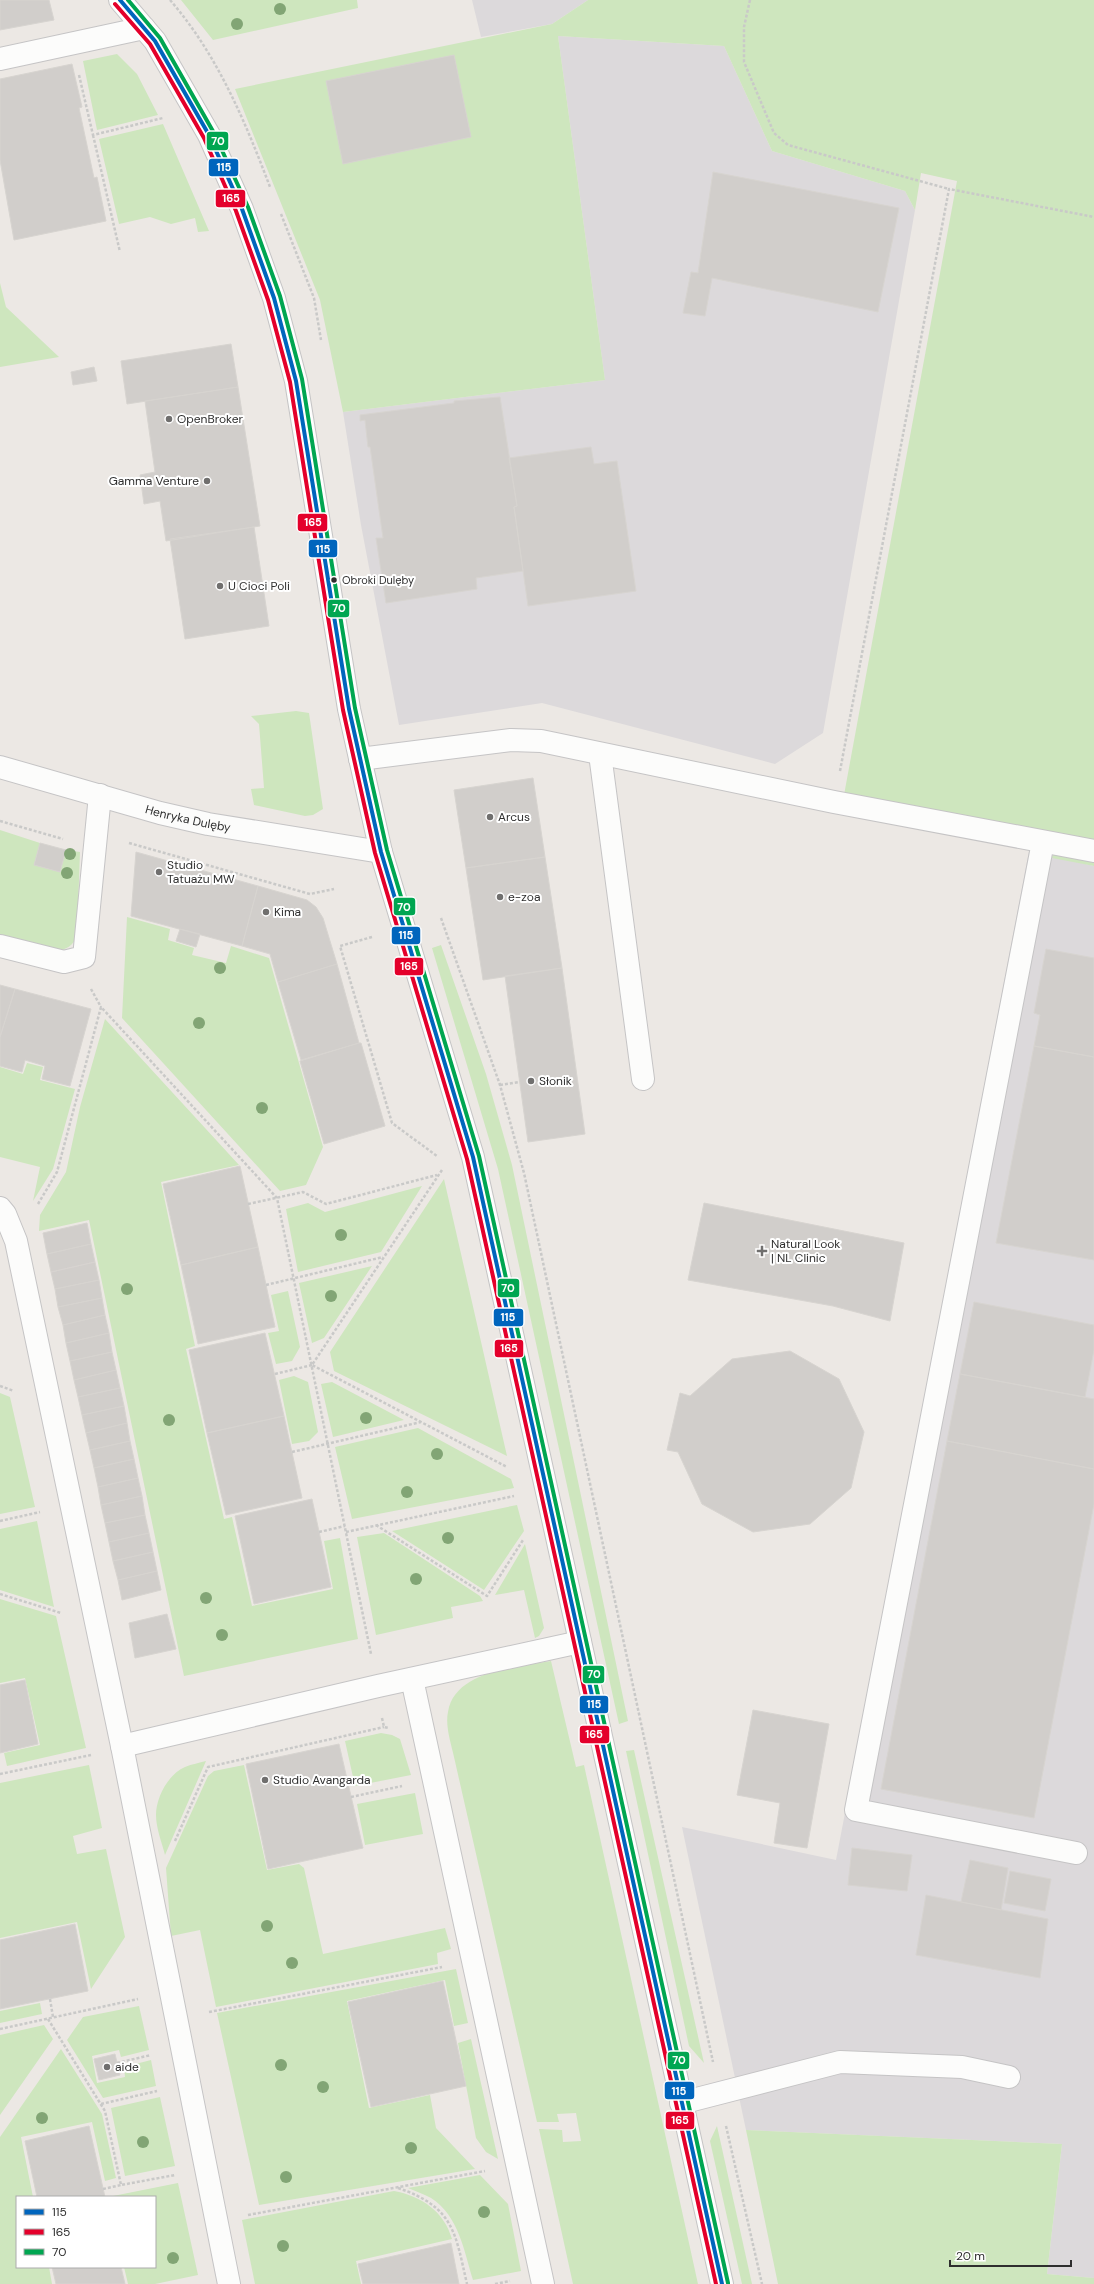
<svg xmlns="http://www.w3.org/2000/svg" width="1094" height="2284" viewBox="0 0 1094 2284" font-family="'DM Sans',sans-serif">
	<style>
		.industrial { fill: #dcd9db }
		.green { fill: #cee6be }
		.building { fill: #d1cecb; stroke: #d7d4d0 }
		.lines { fill: none; stroke-linecap: round; stroke-linejoin: round }
		.minor-casing { stroke: #c5c4c5; stroke-width: 24 }
		.path { stroke: #c9c9c8; stroke-width: 2.5; stroke-dasharray: 3 2; stroke-linecap: butt }
		.minor { stroke: #fcfcfb; stroke-width: 22 }
		.bus-1-casing { stroke: #fff; stroke-width: 7 }
		.bus-2-casing { stroke: #fff; stroke-width: 7 }
		.bus-3-casing { stroke: #fff; stroke-width: 7 }
		.bus-1 { stroke: #0065bd; stroke-width: 4 }
		.bus-2 { stroke: #e4002b; stroke-width: 4 }
		.bus-3 { stroke: #00a651; stroke-width: 4 }
		.tree { fill: #82a575 }
		.poi-dot { fill: #706f6e; stroke: #fff; stroke-width: 1.5 }
		.bus-dot { fill: #2e2e2e; stroke: #fff; stroke-width: 1.5 }
		.labels { text-anchor: middle; dominant-baseline: central; stroke-width: 4; stroke-linejoin: round; paint-order: stroke }
		.bus-label { font-size: 11px; fill: #2e2e2e; stroke: #fff; text-anchor: start }
		.poi-label { font-size: 12px; fill: #2e2e2e; stroke: #fff; text-anchor: start }
		.street-label { font-size: 12px; fill: #2e2e2e; stroke: #fff }
		.line-badge { stroke: #fff; stroke-width: 1.5 }
		.badge-label { font-size: 11px; text-anchor: middle; font-weight: bold; fill: #fff }
	</style>
	<rect width="100%" height="100%" fill="#ece8e4"/>
	<path class="industrial" d="M 472,0 L 588,0 L 552,24 L 481,37 Z
		M 558,36 L 724,46 L 772,151 L 905,191 L 915,210 L 823,733 L 775,764 L 542,703 L 399,725 L 361,525 L 343,412 L 605,380 Z
		M 1029,851 L 1094,866 L 1094,2278 L 1047,2274 L 1062,2144 L 746,2130 L 682,1827 L 836,1860 Z"/>
	<path class="green" d="M 181,0 L 357,0 L 358,8 L 213,40 Z
		M 588,0 L 1094,0 L 1094,866 L 1052,858 L 1056,838 L 844,795 L 957,181 L 921,173 L 915,210 L 905,191 L 772,151 L 724,46 L 558,36 L 605,380 L 343,412 L 320,300 L 235,89 L 552,24 Z
		M 117,54 L 137,74 L 158,115 L 97,130 L 83,61 Z
		M 163,124 L 209,231 L 198,232 L 195,218 L 171,224 L 150,217 L 119,224 L 99,139 Z
		M 0,283 L 6,307 L 59,357 L 0,367 Z
		M 296,711 L 309,713 L 323,809 L 313,815 L 305,816 L 254,805 L 251,789 L 264,788 L 259,724 L 251,716 Z
		M 0,830 L 40,843 L 34,865 L 60,872 L 65,850 L 80,852 L 77,936 C 73,946 67,949 57,951 L 0,937 Z
		M 127,917 L 170,929 L 168,940 L 194,948 L 192,955 L 226,963 L 231,946 L 269,958 L 323,1147 L 306,1185 L 280,1191 L 122,1018 Z
		M 441,945 L 486,1074 L 512,1165 L 628,1721 L 619,1724 L 498,1169 L 432,948 Z
		M 105,1019 L 239,1165 L 161,1182 L 195,1346 L 186,1349 L 224,1519 L 232,1517 L 252,1606 L 333,1589 L 324,1541 L 340,1538 L 358,1639 L 184,1676 L 89,1220 L 39,1231 L 40,1215 L 66,1172 L 80,1107 Z
		M 27,1063 L 43,1067 L 40,1080 L 75,1089 L 53,1169 L 33,1201 L 40,1167 L 0,1157 L 0,1067 L 23,1074 Z
		M 444,1179 L 507,1456 L 334,1371 L 330,1352 Z
		M 422,1186 L 381,1252 L 298,1272 L 286,1209 L 308,1203 L 325,1212 Z
		M 372,1266 L 324,1338 L 312,1343 L 299,1283 Z
		M 288,1291 L 300,1347 L 292,1361 L 276,1364 L 268,1333 L 279,1331 L 271,1295 Z
		M 294,1376 L 308,1382 L 318,1432 L 309,1441 L 292,1444 L 279,1380 Z
		M 332,1382 L 404,1420 L 333,1437 L 321,1384 Z
		M 0,1393 L 10,1397 L 35,1507 L 0,1514 Z
		M 418,1428 L 511,1479 L 514,1488 L 352,1519 L 335,1447 Z
		M 517,1505 L 524,1531 L 484,1590 L 392,1531 Z
		M 37,1521 L 54,1607 L 0,1590 L 0,1529 Z
		M 384,1533 L 480,1596 L 483,1601 L 451,1607 L 453,1618 L 376,1635 L 357,1537 Z
		M 525,1544 L 544,1628 L 539,1636 L 535,1638 L 524,1590 L 495,1595 Z
		M 0,1599 L 56,1616 L 86,1748 L 7,1766 L 4,1753 L 40,1745 L 25,1678 L 0,1683 Z
		M 551,1661 L 576,1767 L 584,1765 L 698,2284 L 573,2284 L 539,2129 L 562,2130 L 563,2142 L 581,2141 L 576,2113 L 557,2114 L 559,2122 L 537,2122 L 454,1757 C 451,1743 445,1726 448,1712 C 455,1670 518,1667 551,1661 Z
		M 381,1733 L 392,1735 L 400,1739 L 411,1775 L 355,1786 L 345,1741 Z
		M 634,1750 L 704,2063 L 689,2046 L 626,1751 Z
		M 206,1761 L 165,1855 C 162,1843 156,1828 156,1815 C 156,1798 168,1774 185,1767 C 192,1764 199,1763 206,1761 Z
		M 89,1765 L 102,1828 L 73,1836 L 77,1854 L 106,1849 L 125,1937 L 91,1989 L 77,1922 L 0,1938 L 0,1783 Z
		M 244,1765 L 267,1870 L 299,1864 L 304,1868 L 323,1954 L 445,1928 L 451,1949 L 437,1953 L 438,1964 L 216,2007 L 200,1930 L 171,1936 L 166,1868 L 208,1776 L 214,1771 Z
		M 415,1793 L 423,1834 L 365,1845 L 357,1804 Z
		M 456,1969 L 468,2023 L 454,2026 L 445,1980 L 347,2001 L 369,2108 L 430,2095 L 436,2128 L 475,2169 L 259,2205 L 217,2013 Z
		M 40,2003 L 42,2014 L 0,2023 L 0,2011 Z
		M 139,2006 L 149,2050 L 121,2057 L 119,2050 L 92,2056 L 97,2083 L 125,2077 L 124,2067 L 151,2060 L 156,2086 L 103,2098 L 67,2040 L 83,2017 Z
		M 44,2025 L 53,2039 L 0,2115 L 0,2035 Z
		M 471,2039 L 498,2159 L 486,2152 L 476,2138 L 458,2043 Z
		M 61,2049 L 102,2114 L 116,2178 L 105,2181 L 92,2122 L 21,2137 L 33,2197 L 17,2197 L 17,2267 L 49,2267 L 52,2284 L 0,2284 L 0,2137 Z
		M 160,2097 L 175,2166 L 125,2176 L 111,2108 Z
		M 717,2126 L 752,2284 L 742,2284 L 710,2141 Z
		M 746,2130 L 1062,2144 L 1047,2274 L 1094,2278 L 1094,2284 L 778,2284 Z
		M 480,2175 L 508,2204 L 521,2271 L 473,2280 C 464,2251 459,2216 431,2198 C 424,2194 415,2191 408,2188 Z
		M 178,2183 L 198,2275 L 155,2284 L 128,2284 L 124,2267 L 155,2267 L 155,2197 L 108,2197 Z
		M 394,2191 C 421,2196 444,2211 452,2239 L 356,2261 L 361,2284 L 255,2284 L 242,2220 Z"/>
	<path class="building" d="M 0,0 L 49,0 L 54,20 L 0,30 Z
		M 454,55 L 471,137 L 343,164 L 326,81 Z
		M 72,64 L 82,107 L 79,108 L 94,178 L 97,177 L 106,221 L 14,240 L 0,160 L 0,79 Z
		M 713,172 L 899,208 L 878,312 L 712,278 L 705,316 L 683,313 L 691,272 L 698,273 Z
		M 231,344 L 238,387 L 127,404 L 121,361 Z
		M 94,367 L 97,381 L 73,385 L 71,372 Z
		M 238,387 L 260,526 L 166,541 L 160,501 L 144,504 L 140,475 L 155,472 L 145,401 Z
		M 500,397 L 517,506 L 514,507 L 523,571 L 476,578 L 477,589 L 386,603 L 376,538 L 383,538 L 370,447 L 368,447 L 365,420 L 360,421 L 360,415 L 454,403 L 454,401 Z
		M 591,447 L 594,464 L 617,461 L 636,591 L 528,606 L 514,507 L 517,506 L 509,458 Z
		M 254,527 L 269,626 L 185,639 L 170,539 Z
		M 533,778 L 545,857 L 466,868 L 454,790 Z
		M 40,843 L 66,850 L 60,872 L 34,865 Z
		M 136,852 L 258,886 L 242,946 L 131,916 Z
		M 545,857 L 562,968 L 483,980 L 466,868 Z
		M 258,886 L 307,900 L 316,907 L 323,918 L 337,964 L 278,982 L 270,954 L 242,946 Z
		M 180,929 L 200,934 L 196,947 L 176,941 Z
		M 1046,949 L 1094,958 L 1094,1057 L 1034,1046 L 1040,1015 L 1034,1013 Z
		M 337,964 L 359,1043 L 301,1060 L 278,982 Z
		M 562,968 L 585,1134 L 528,1142 L 505,976 Z
		M 0,985 L 15,989 L 0,1037 Z
		M 15,989 L 91,1009 L 70,1086 L 42,1079 L 45,1066 L 25,1060 L 22,1072 L 0,1066 L 0,1037 Z
		M 359,1043 L 361,1043 L 385,1126 L 324,1144 L 300,1061 Z
		M 1034,1046 L 1094,1057 L 1094,1260 L 996,1243 Z
		M 240,1166 L 258,1247 L 181,1265 L 163,1184 Z
		M 704,1203 L 904,1243 L 890,1321 L 833,1306 L 688,1280 Z
		M 87,1223 L 91,1244 L 47,1254 L 43,1233 Z
		M 91,1244 L 95,1262 L 51,1272 L 47,1254 Z
		M 258,1247 L 275,1327 L 198,1344 L 181,1265 Z
		M 95,1262 L 99,1280 L 55,1289 L 51,1272 Z
		M 99,1280 L 102,1298 L 58,1307 L 55,1289 Z
		M 102,1298 L 105,1315 L 63,1325 L 58,1307 Z
		M 974,1302 L 1094,1325 L 1094,1350 L 1085,1397 L 960,1374 Z
		M 105,1315 L 109,1333 L 66,1343 L 63,1325 Z
		M 109,1333 L 112,1352 L 70,1361 L 66,1343 Z
		M 265,1333 L 284,1416 L 207,1433 L 189,1350 Z
		M 790,1351 L 839,1379 L 864,1432 L 851,1488 L 810,1524 L 753,1532 L 702,1504 L 678,1452 L 667,1450 L 680,1393 L 690,1396 L 732,1359 Z
		M 112,1352 L 116,1370 L 74,1380 L 70,1361 Z
		M 116,1370 L 120,1388 L 78,1397 L 74,1380 Z
		M 960,1374 L 1094,1399 L 1094,1469 L 947,1441 Z
		M 120,1388 L 124,1406 L 82,1415 L 78,1397 Z
		M 124,1406 L 127,1423 L 86,1433 L 82,1415 Z
		M 284,1416 L 302,1498 L 226,1515 L 207,1433 Z
		M 127,1423 L 130,1441 L 90,1450 L 86,1433 Z
		M 130,1441 L 134,1459 L 94,1468 L 90,1450 Z
		M 947,1441 L 1094,1469 L 1094,1504 L 1034,1818 L 881,1789 Z
		M 134,1459 L 138,1478 L 98,1487 L 94,1468 Z
		M 138,1478 L 142,1496 L 101,1505 L 98,1487 Z
		M 142,1496 L 145,1515 L 105,1523 L 101,1505 Z
		M 312,1499 L 331,1587 L 254,1604 L 235,1516 Z
		M 145,1515 L 149,1533 L 109,1542 L 105,1523 Z
		M 149,1533 L 153,1552 L 113,1561 L 109,1542 Z
		M 153,1552 L 157,1571 L 118,1580 L 113,1561 Z
		M 157,1571 L 161,1590 L 122,1600 L 118,1580 Z
		M 167,1614 L 176,1649 L 135,1658 L 129,1623 Z
		M 25,1680 L 38,1744 L 0,1753 L 0,1685 Z
		M 753,1710 L 829,1724 L 807,1848 L 774,1843 L 780,1803 L 737,1795 Z
		M 339,1744 L 363,1848 L 268,1869 L 246,1764 Z
		M 852,1848 L 912,1855 L 907,1891 L 848,1885 Z
		M 970,1860 L 1008,1868 L 1001,1910 L 961,1902 Z
		M 1010,1871 L 1051,1879 L 1045,1911 L 1004,1903 Z
		M 926,1895 L 1048,1919 L 1040,1978 L 916,1955 Z
		M 75,1924 L 88,1991 L 0,2009 L 0,1940 Z
		M 443,1981 L 466,2086 L 371,2107 L 348,2002 Z
		M 115,2054 L 120,2075 L 99,2080 L 94,2059 Z
		M 89,2126 L 105,2197 L 37,2197 L 25,2141 Z
		M 451,2243 L 459,2284 L 363,2284 L 358,2264 Z
		M 52,2267 L 121,2267 L 125,2284 L 56,2284 Z"/>
	<g class="lines">
		<defs>
			<g id="minor">
				<path d="M 120,0 L 155,41 L 209,135 L 242,209 L 274,298 L 296,381 L 349,709 L 381,852 L 473,1157 L 722,2284"/>
				<path d="M 0,59 L 144,28"/>
				<path d="M 600,754 L 643,1079"/>
				<path d="M 360,759 L 511,740 L 541,741 L 834,802 L 1094,851"/>
				<path id="s1" d="M 0,767 L 160,813 L 208,824 L 381,852"/>
				<path d="M 1043,842 L 856,1810 L 1076,1853"/>
				<path d="M 0,946 L 64,962 L 84,957 L 100,795"/>
				<path d="M 0,1208 L 5,1214 L 16,1241 L 122,1746 L 229,2284"/>
				<path d="M 412,1679 L 543,2284"/>
				<path d="M 122,1746 L 378,1686 L 580,1642"/>
				<path d="M 681,2103 L 840,2062 L 962,2067 L 1009,2077"/>
			</g>
		</defs>
		<use href="#minor" class="minor-casing"/>
		<path class="path" d="M 170,0 C 217,54 245,121 270,187
			M 750,0 L 744,27 L 744,62 L 774,133 L 788,145 L 949,189
			M 79,75 L 93,135 L 163,118
			M 93,135 L 120,252
			M 281,214 L 314,298 L 321,340
			M 840,771 L 949,189 L 1094,217
			M 0,821 L 63,839
			M 129,843 L 310,894 L 334,889
			M 441,918 L 500,1085 L 524,1173 L 713,2062
			M 372,937 L 340,946 L 392,1123 L 437,1156
			M 91,989 L 101,1007
			M 500,1085 L 519,1082
			M 442,1170 L 312,1365 L 507,1467
			M 38,1204 L 57,1172 L 101,1007 L 277,1198 L 371,1654
			M 248,1204 L 303,1192 L 326,1204 L 437,1175
			M 266,1285 L 383,1257
			M 275,1374 L 312,1365
			M 0,1386 L 14,1391
			M 292,1452 L 421,1422
			M 0,1521 L 40,1512
			M 376,1525 L 487,1596 L 523,1540
			M 319,1532 L 345,1526
			M 346,1532 L 514,1496
			M 0,1594 L 61,1613
			M 382,1718 L 384,1727 L 389,1728
			M 0,1774 L 91,1755
			M 351,1797 L 402,1786
			M 175,1841 L 208,1767 L 384,1727
			M 50,1999 L 53,2017
			M 209,2012 L 442,1967
			M 48,2019 L 105,2111 L 121,2185 L 175,2175
			M 0,2029 L 138,1999
			M 117,2063 L 151,2055
			M 101,2104 L 157,2091
			M 726,2126 L 762,2284
			M 398,2188 C 454,2207 455,2232 467,2284
			M 103,2189 L 121,2185
			M 248,2215 L 485,2171
			M 495,2284 L 510,2281"/>
		<use href="#minor" class="minor"/>
		<defs>
			<path id="bus-1" d="M 120,0 L 155,41 L 209,135 L 242,209 L 274,298 L 296,381 L 349,709 L 381,852 L 473,1157 L 722,2284"/>
			<path id="bus-2" d="M 115,4 L 150,44 L 204,138 L 236,211 L 268,300 L 290,382 L 343,710 L 375,853 L 467,1159 L 716,2284"/>
			<path id="bus-3" d="M 128,0 L 160,38 L 214,133 L 248,207 L 280,296 L 302,379 L 355,708 L 387,850 L 479,1156 L 728,2283"/>
		</defs>
		<use href="#bus-1" class="bus-1-casing"/>
		<use href="#bus-2" class="bus-2-casing"/>
		<use href="#bus-3" class="bus-3-casing"/>
		<use href="#bus-1" class="bus-1"/>
		<use href="#bus-2" class="bus-2"/>
		<use href="#bus-3" class="bus-3"/>
	</g>
	<g class="tree">
		<circle cx="280" cy="9" r="6"/>
		<circle cx="237" cy="24" r="6"/>
		<circle cx="70" cy="854" r="6"/>
		<circle cx="67" cy="873" r="6"/>
		<circle cx="220" cy="968" r="6"/>
		<circle cx="199" cy="1023" r="6"/>
		<circle cx="262" cy="1108" r="6"/>
		<circle cx="341" cy="1235" r="6"/>
		<circle cx="127" cy="1289" r="6"/>
		<circle cx="331" cy="1296" r="6"/>
		<circle cx="366" cy="1418" r="6"/>
		<circle cx="169" cy="1420" r="6"/>
		<circle cx="437" cy="1454" r="6"/>
		<circle cx="407" cy="1492" r="6"/>
		<circle cx="448" cy="1538" r="6"/>
		<circle cx="416" cy="1579" r="6"/>
		<circle cx="206" cy="1598" r="6"/>
		<circle cx="222" cy="1635" r="6"/>
		<circle cx="267" cy="1926" r="6"/>
		<circle cx="292" cy="1963" r="6"/>
		<circle cx="281" cy="2065" r="6"/>
		<circle cx="323" cy="2087" r="6"/>
		<circle cx="42" cy="2118" r="6"/>
		<circle cx="143" cy="2142" r="6"/>
		<circle cx="411" cy="2148" r="6"/>
		<circle cx="286" cy="2177" r="6"/>
		<circle cx="484" cy="2212" r="6"/>
		<circle cx="283" cy="2246" r="6"/>
		<circle cx="173" cy="2258" r="6"/>
	</g>
	<g class="poi-dot">
		<circle cx="169" cy="419" r="4"/>
		<circle cx="207" cy="481" r="4"/>
		<circle cx="220" cy="586" r="4"/>
		<circle cx="490" cy="817" r="4"/>
		<circle cx="159" cy="872" r="4"/>
		<circle cx="500" cy="897" r="4"/>
		<circle cx="266" cy="912" r="4"/>
		<circle cx="531" cy="1081" r="4"/>
		<path d="M760 1245h4v4h4v4h-4v4h-4v-4h-4v-4h4z"/>
		<circle cx="265" cy="1780" r="4"/>
		<circle cx="107" cy="2067" r="4"/>
	</g>
	<circle class="bus-dot" cx="334" cy="580" r="3.5"/>
	<g class="labels">
		<g class="bus-label">
			<text x="342" y="580">Obroki Dulęby</text>
		</g>
		<g class="poi-label">
			<text x="177" y="419">OpenBroker</text>
			<text x="199" y="481" text-anchor="end">Gamma Venture</text>
			<text x="228" y="586">U Cioci Poli</text>
			<text x="498" y="817">Arcus</text>
			<text x="167" y="865">Studio<tspan x="167" dy="14">Tatuażu MW</tspan></text>
			<text x="508" y="897">e-zoa</text>
			<text x="274" y="912">Kima</text>
			<text x="539" y="1081">Słonik</text>
			<text x="771" y="1244">Natural Look<tspan x="771" dy="14">| NL Clinic</tspan></text>
			<text x="273" y="1780">Studio Avangarda</text>
			<text x="115" y="2067">aide</text>
		</g>
		<g class="street-label">
			<text stroke="none"><textPath href="#s1" startOffset="195">Henryka Dulęby</textPath></text>
		</g>
	</g>
	<g class="line-badge">
		<rect x="206" y="131" width="23" height="20" rx="4" fill="#00a651"/>
		<rect x="208" y="158" width="31" height="19" rx="4" fill="#0065bd"/>
		<rect x="215" y="189" width="31" height="19" rx="4" fill="#e4002b"/>
		<rect x="297" y="513" width="31" height="19" rx="4" fill="#e4002b"/>
		<rect x="308" y="539" width="30" height="19" rx="4" fill="#0065bd"/>
		<rect x="327" y="599" width="23" height="19" rx="4" fill="#00a651"/>
		<rect x="393" y="897" width="23" height="19" rx="4" fill="#00a651"/>
		<rect x="391" y="926" width="30" height="19" rx="4" fill="#0065bd"/>
		<rect x="394" y="957" width="30" height="19" rx="4" fill="#e4002b"/>
		<rect x="497" y="1278" width="23" height="20" rx="4" fill="#00a651"/>
		<rect x="493" y="1308" width="31" height="19" rx="4" fill="#0065bd"/>
		<rect x="494" y="1339" width="30" height="19" rx="4" fill="#e4002b"/>
		<rect x="582" y="1665" width="23" height="19" rx="4" fill="#00a651"/>
		<rect x="579" y="1695" width="30" height="19" rx="4" fill="#0065bd"/>
		<rect x="579" y="1725" width="31" height="19" rx="4" fill="#e4002b"/>
		<rect x="667" y="2051" width="23" height="19" rx="4" fill="#00a651"/>
		<rect x="664" y="2081" width="31" height="19" rx="4" fill="#0065bd"/>
		<rect x="665" y="2111" width="30" height="19" rx="4" fill="#e4002b"/>
	</g>
	<g class="badge-label">
		<text x="218" y="145">70</text>
		<text x="224" y="171">115</text>
		<text x="231" y="202">165</text>
		<text x="313" y="526">165</text>
		<text x="323" y="553">115</text>
		<text x="339" y="612">70</text>
		<text x="404" y="911">70</text>
		<text x="406" y="939">115</text>
		<text x="409" y="970">165</text>
		<text x="508" y="1292">70</text>
		<text x="508" y="1321">115</text>
		<text x="509" y="1352">165</text>
		<text x="594" y="1678">70</text>
		<text x="594" y="1708">115</text>
		<text x="594" y="1738">165</text>
		<text x="679" y="2064">70</text>
		<text x="679" y="2095">115</text>
		<text x="680" y="2124">165</text>
	</g>
	<rect x="16" y="2196" width="140" height="72" fill="#ffffff" stroke="#ababab"/>
	<rect x="24" y="2209" width="20" height="6" fill="#0065bd" stroke="#ababab"/>
	<text x="52" y="2216" font-size="12" fill="#2e2e2e">115</text>
	<rect x="24" y="2229" width="20" height="6" fill="#e4002b" stroke="#ababab"/>
	<text x="52" y="2236" font-size="12" fill="#2e2e2e">165</text>
	<rect x="24" y="2249" width="20" height="6" fill="#00a651" stroke="#ababab"/>
	<text x="52" y="2256" font-size="12" fill="#2e2e2e">70</text>
	<path d="M950 2260v6h121v-6" fill="none" stroke="#2e2e2e" stroke-width="2"/>
	<text x="956" y="2260" font-size="12" fill="#2e2e2e" stroke="#ffffff" stroke-width="3" paint-order="stroke">20 m</text>
</svg>
